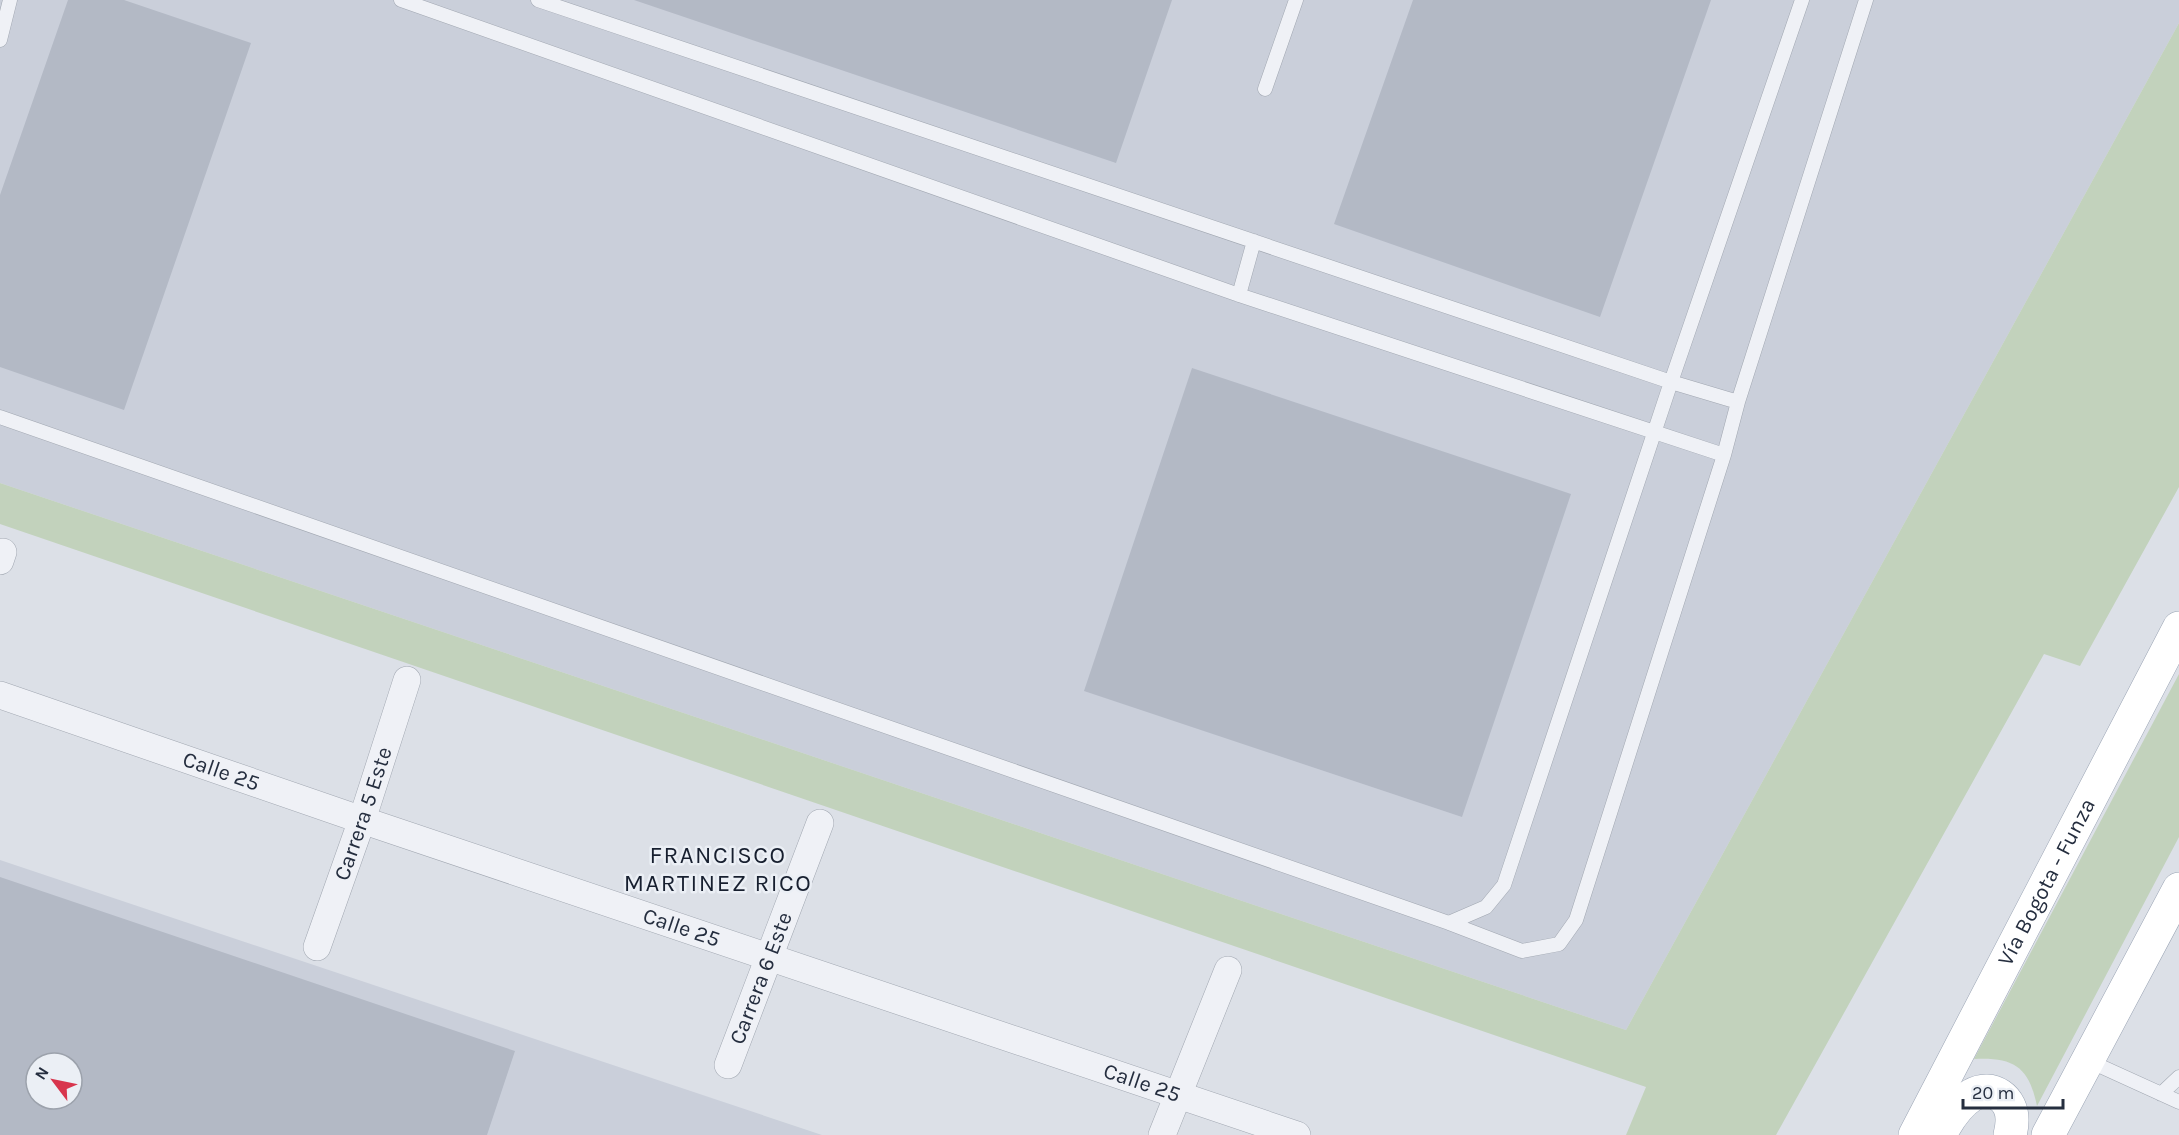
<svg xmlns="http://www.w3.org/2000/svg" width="2179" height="1135" viewBox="0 0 2179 1135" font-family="Karla,sans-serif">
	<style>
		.built { fill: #cacfda; fill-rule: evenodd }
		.green { fill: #c2d2bc }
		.building { fill: #b3b9c5; fill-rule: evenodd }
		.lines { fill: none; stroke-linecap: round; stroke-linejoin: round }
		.lane-casing { stroke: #a1a7b1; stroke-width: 15 }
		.street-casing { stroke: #a1a7b1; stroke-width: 28 }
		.primary-casing { stroke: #9aa4b4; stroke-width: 34 }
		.lane { stroke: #eff1f6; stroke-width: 14 }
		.street { stroke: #eff1f6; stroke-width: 27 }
		.primary { stroke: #fff; stroke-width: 33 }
		.labels { text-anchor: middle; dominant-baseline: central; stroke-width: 5; stroke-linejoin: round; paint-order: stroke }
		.street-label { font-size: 22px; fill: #252e3f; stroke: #ebeff5 }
		.neighbourhood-label { font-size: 24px; letter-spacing: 1.5px; fill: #171f2f; stroke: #ebeff5 }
	</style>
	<rect width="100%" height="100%" fill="#dce0e7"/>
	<path class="built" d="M 0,0 L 2179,0 L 2179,23 L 1626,1030 L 0,483 Z
		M 0,860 L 822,1135 L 0,1135 ZM 36,1063 L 72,1063 L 72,1099 L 36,1099 Z"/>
	<path class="green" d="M 2179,23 L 2179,487 L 2080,666 L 2044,654 L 1776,1135 L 1626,1135 L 1646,1087 L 0,524 L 0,483 L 1626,1030 Z
		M 2179,674 L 2179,837 L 2037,1106 C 2029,1067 2014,1057 1974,1059 Z"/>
	<path class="building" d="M 68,0 L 124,0 L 251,43 L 124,410 L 0,367 L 0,195 Z
		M 634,0 L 1172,0 L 1116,163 Z
		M 1413,0 L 1711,0 L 1600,317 L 1334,224 Z
		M 1192,368 L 1571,494 L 1462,817 L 1084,691 Z
		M 0,877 L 515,1051 L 487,1135 L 0,1135 ZM 36,1063 L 72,1063 L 72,1099 L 36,1099 Z"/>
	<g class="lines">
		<defs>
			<path id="lane" d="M 401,0 L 1239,295 L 1724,455
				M 538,0 L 1671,382 L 1738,402
				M 0,40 L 10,0
				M 1265,89 L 1296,0
				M 1239,295 L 1254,241
				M 0,417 L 1449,923 L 1522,951 L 1559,944 L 1576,920 L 1724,455 L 1738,402 L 1866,0
				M 1449,923 L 1486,907 L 1504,885 L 1671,382 L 1802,0
				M 2089,1061 L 2179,1102
				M 2161,1094 L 2179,1077"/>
			<g id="street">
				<path d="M 0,561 L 3,552"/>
				<path id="s1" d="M 0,695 L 362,820 L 1297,1135"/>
				<path id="s2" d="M 317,947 L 362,820 L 407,680"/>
				<path id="s3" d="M 728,1065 L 820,823"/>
				<path d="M 1162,1135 L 1228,970"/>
			</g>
			<g id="primary">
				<path id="s4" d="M 1915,1135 L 2179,628"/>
				<path d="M 1940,1135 C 1947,1121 1958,1104 1972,1095 C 1992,1083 2013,1099 2012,1121 C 2012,1126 2011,1131 2010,1135"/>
				<path d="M 2048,1135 L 2179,889"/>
			</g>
		</defs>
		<use href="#lane" class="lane-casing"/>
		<use href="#street" class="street-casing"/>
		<use href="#primary" class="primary-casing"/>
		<use href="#lane" class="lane"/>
		<use href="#street" class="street"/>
		<use href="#primary" class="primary"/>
	</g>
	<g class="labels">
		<g class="street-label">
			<text stroke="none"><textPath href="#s1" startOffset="234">Calle 25</textPath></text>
			<text stroke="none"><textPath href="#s2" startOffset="141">Carrera 5 Este</textPath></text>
			<text stroke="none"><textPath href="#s4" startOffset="285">Vía Bogota - Funza</textPath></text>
			<text stroke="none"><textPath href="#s1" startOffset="720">Calle 25</textPath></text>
			<text stroke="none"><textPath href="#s3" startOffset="93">Carrera 6 Este</textPath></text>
			<text stroke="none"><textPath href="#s1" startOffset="1206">Calle 25</textPath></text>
		</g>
		<g class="neighbourhood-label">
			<text x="718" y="855">FRANCISCO<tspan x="718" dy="28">MARTINEZ RICO</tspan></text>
		</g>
	</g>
	<g transform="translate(54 1081) rotate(302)"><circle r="28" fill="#ebeff5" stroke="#9ca2ac" stroke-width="1.5"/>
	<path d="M0-4.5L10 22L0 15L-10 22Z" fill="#d8354d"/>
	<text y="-9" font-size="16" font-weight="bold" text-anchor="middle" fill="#252e3f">N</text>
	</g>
	<path d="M1963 1099v9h100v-9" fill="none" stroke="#252e3f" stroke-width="3"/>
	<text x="1972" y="1099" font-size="18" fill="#252e3f" stroke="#ebeff5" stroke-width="4.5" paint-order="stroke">20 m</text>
</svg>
